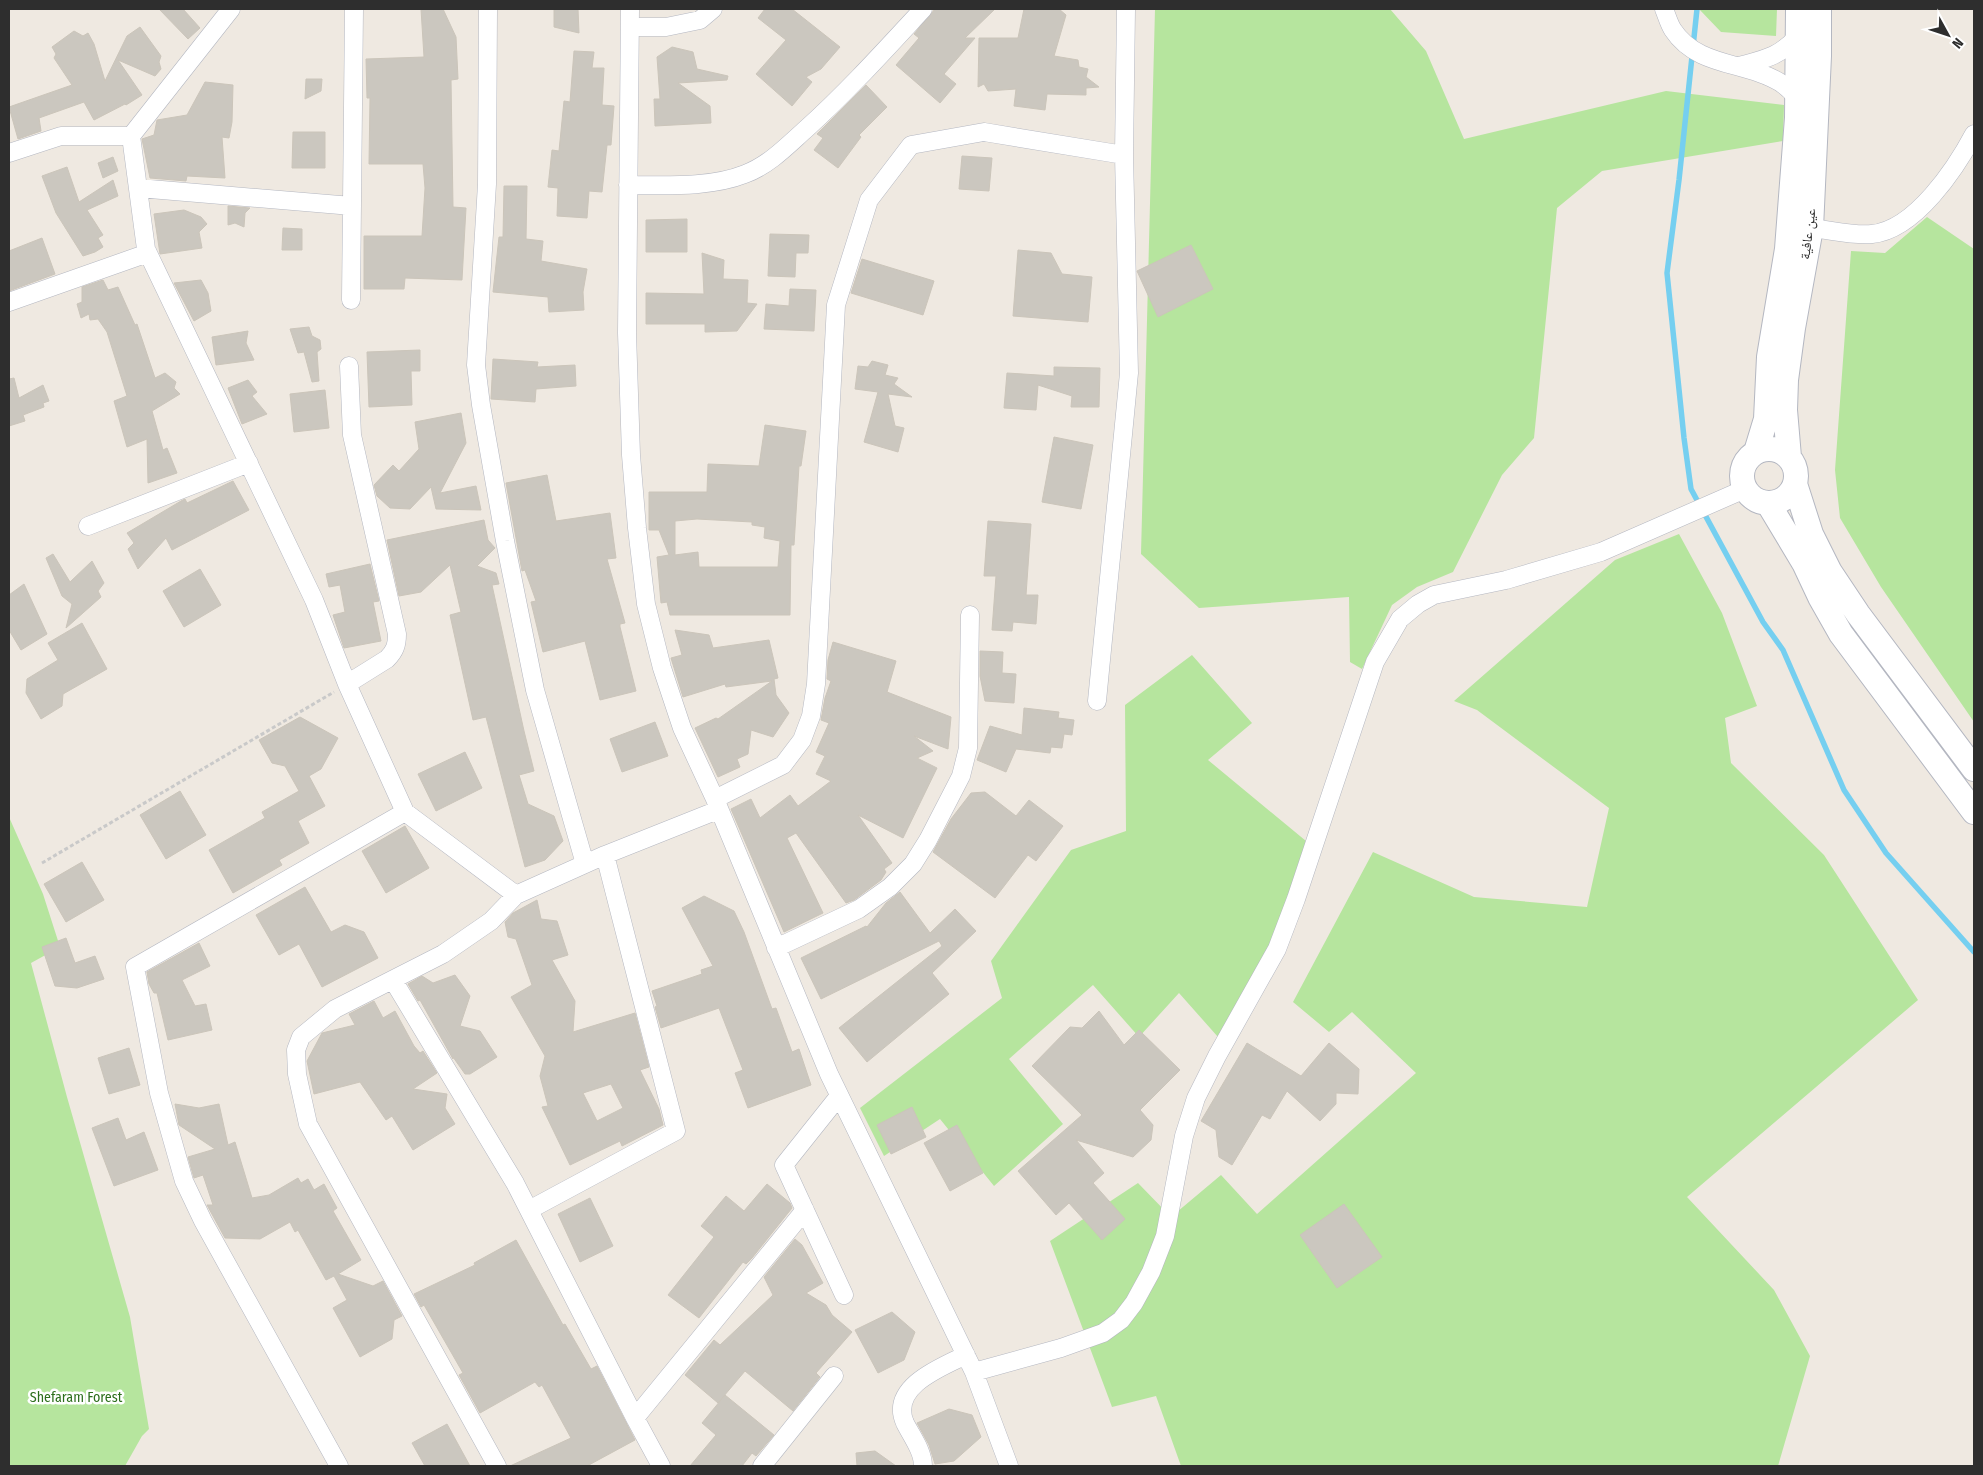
<svg xmlns="http://www.w3.org/2000/svg" width="1983" height="1475" viewBox="0 0 1983 1475" font-family="'Fira Sans Condensed','Noto Naskh Arabic',sans-serif">
	<style>
		.green { fill: #b6e59e }
		.lines { fill: none; stroke-linecap: round; stroke-linejoin: round }
		.stream { stroke: #75cff0; stroke-width: 5.5 }
		.building { fill: #cbc7bf; stroke: #cbc5ba; fill-rule: evenodd }
		.minor-casing { stroke: #b4b7c1; stroke-width: 19 }
		.secondary-casing { stroke: #b4b7c1; stroke-width: 26 }
		.path { stroke: #c9c9c9; stroke-width: 3; stroke-dasharray: 4 2.5; stroke-linecap: butt }
		.minor { stroke: #fff; stroke-width: 18 }
		.secondary { stroke: #fff; stroke-width: 24 }
		.labels { text-anchor: middle; dominant-baseline: central; stroke-width: 5; stroke-linejoin: round; paint-order: stroke }
		.street-label { font-size: 14px; fill: #2e2e2e; stroke: #fff }
		.park-label { font-size: 14px; fill: #2c6e1b; stroke: #fff }
	</style>
	<rect width="100%" height="100%" fill="#efe9e1"/>
	<path class="green" d="M 1155,9 L 1390,9 L 1426,51 L 1464,139 L 1666,91 L 1784,105 L 1783,141 L 1602,171 L 1557,208 L 1534,438 L 1502,475 L 1453,572 L 1417,587 L 1392,605 L 1362,669 L 1350,662 L 1349,597 L 1199,608 L 1141,554 Z
		M 1699,9 L 1777,9 L 1776,36 L 1721,32 Z
		M 1927,217 L 1974,249 L 1974,722 L 1881,587 L 1840,518 L 1835,470 L 1851,251 L 1885,253 Z
		M 1679,534 L 1722,613 L 1757,706 L 1725,718 L 1731,763 L 1824,855 L 1918,1000 L 1687,1197 L 1774,1290 L 1810,1356 L 1778,1466 L 1181,1466 L 1156,1396 L 1112,1407 L 1050,1241 L 1138,1183 L 1171,1217 L 1221,1175 L 1257,1214 L 1416,1073 L 1352,1012 L 1329,1032 L 1293,1002 L 1373,852 L 1474,897 L 1587,907 L 1609,808 L 1477,710 L 1454,701 L 1615,560 Z
		M 1192,655 L 1252,723 L 1208,760 L 1306,841 L 1300,874 L 1226,1046 L 1179,993 L 1139,1037 L 1093,985 L 1009,1059 L 1063,1124 L 994,1186 L 940,1119 L 884,1156 L 860,1108 L 1002,998 L 991,961 L 1071,850 L 1126,831 L 1125,705 Z
		M 9,817 L 43,894 L 60,947 L 31,963 L 67,1097 L 130,1317 L 149,1429 L 142,1436 L 125,1466 L 9,1466 Z"/>
	<g class="lines">
		<path class="stream" d="M 1697,9 L 1679,180 L 1667,273 L 1684,438 L 1691,489 L 1763,622 L 1783,650 L 1844,790 L 1886,853 L 1974,952"/>
	</g>
	<path class="building" d="M 159,9 L 183,9 L 200,28 L 188,39 Z
		M 421,9 L 443,9 L 456,37 L 458,79 L 451,80 L 453,207 L 466,208 L 462,280 L 405,278 L 404,289 L 364,289 L 364,236 L 422,236 L 425,188 L 423,164 L 369,164 L 370,98 L 367,98 L 366,59 L 424,57 Z
		M 554,9 L 578,9 L 579,33 L 554,27 Z
		M 765,9 L 792,9 L 840,47 L 821,69 L 806,77 L 812,82 L 792,106 L 756,74 L 786,40 L 758,18 Z
		M 935,9 L 995,9 L 965,38 L 975,38 L 944,74 L 956,84 L 940,103 L 896,65 L 919,38 L 914,34 Z
		M 1024,9 L 1059,9 L 1066,15 L 1054,56 L 1078,60 L 1079,67 L 1088,69 L 1086,77 L 1099,87 L 1086,88 L 1086,95 L 1047,94 L 1045,110 L 1014,106 L 1016,89 L 988,91 L 984,84 L 978,87 L 979,38 L 1018,38 Z
		M 140,27 L 161,56 L 159,62 L 161,69 L 155,76 L 118,60 L 142,95 L 126,105 L 125,104 L 94,120 L 84,102 L 39,118 L 41,131 L 18,139 L 9,107 L 72,85 L 54,58 L 56,54 L 52,47 L 74,31 L 83,36 L 88,33 L 94,44 L 105,81 L 127,36 Z
		M 672,47 L 693,52 L 697,69 L 728,76 L 727,80 L 678,83 L 710,106 L 711,123 L 655,126 L 654,99 L 660,99 L 657,57 Z
		M 574,51 L 594,52 L 592,68 L 604,68 L 602,105 L 614,106 L 611,145 L 607,145 L 602,192 L 589,191 L 587,218 L 557,216 L 558,188 L 548,187 L 552,150 L 559,151 L 564,101 L 570,102 Z
		M 306,79 L 322,79 L 321,91 L 305,99 Z
		M 205,82 L 233,85 L 232,122 L 229,138 L 222,137 L 225,178 L 187,176 L 186,181 L 150,178 L 142,139 L 154,135 L 157,120 L 187,115 Z
		M 866,85 L 887,107 L 859,135 L 861,137 L 838,168 L 814,150 L 823,138 L 817,134 Z
		M 293,132 L 325,132 L 325,168 L 292,168 Z
		M 962,156 L 992,158 L 989,191 L 959,189 Z
		M 113,157 L 118,171 L 103,178 L 98,163 Z
		M 67,167 L 79,202 L 113,180 L 118,196 L 87,210 L 103,235 L 98,238 L 103,247 L 95,252 L 83,256 L 56,213 L 42,176 Z
		M 504,186 L 527,186 L 526,239 L 543,241 L 541,261 L 587,269 L 583,292 L 584,310 L 549,312 L 548,297 L 493,292 L 499,237 L 503,237 Z
		M 228,206 L 250,208 L 245,213 L 244,227 L 235,223 L 228,225 Z
		M 184,210 L 201,217 L 207,224 L 199,232 L 202,248 L 160,254 L 154,214 Z
		M 687,219 L 687,252 L 646,252 L 646,220 Z
		M 283,228 L 302,229 L 302,250 L 282,250 Z
		M 770,234 L 809,235 L 808,253 L 796,253 L 795,277 L 768,276 Z
		M 42,238 L 55,274 L 9,291 L 9,251 Z
		M 1191,245 L 1213,289 L 1158,317 L 1137,271 Z
		M 1018,250 L 1051,253 L 1062,274 L 1092,277 L 1088,322 L 1013,316 Z
		M 702,253 L 724,260 L 723,279 L 748,280 L 747,303 L 757,304 L 737,331 L 705,332 L 705,324 L 646,324 L 646,293 L 704,294 Z
		M 862,259 L 934,281 L 923,315 L 851,293 Z
		M 103,280 L 108,290 L 118,287 L 135,325 L 137,324 L 155,378 L 165,373 L 176,382 L 174,388 L 180,394 L 152,411 L 163,450 L 167,448 L 177,473 L 148,483 L 147,439 L 127,447 L 114,401 L 127,396 L 107,332 L 98,319 L 90,320 L 89,314 L 81,318 L 77,304 L 82,302 L 82,287 Z
		M 201,280 L 208,293 L 211,311 L 194,321 L 174,283 Z
		M 790,289 L 816,290 L 814,331 L 764,329 L 766,304 L 789,306 Z
		M 309,327 L 312,336 L 320,340 L 321,349 L 317,352 L 319,381 L 312,382 L 304,352 L 298,353 L 290,329 Z
		M 248,331 L 246,343 L 254,360 L 216,365 L 212,337 Z
		M 420,350 L 420,371 L 411,371 L 412,405 L 369,407 L 367,352 Z
		M 493,359 L 538,362 L 537,367 L 575,365 L 576,386 L 536,389 L 535,402 L 491,399 Z
		M 872,361 L 888,365 L 885,375 L 898,378 L 894,384 L 912,397 L 888,394 L 895,426 L 904,428 L 898,452 L 864,442 L 878,392 L 855,389 L 858,366 L 868,367 Z
		M 1054,367 L 1100,368 L 1099,407 L 1071,407 L 1072,396 L 1038,385 L 1036,410 L 1004,408 L 1007,373 L 1054,376 Z
		M 14,378 L 19,398 L 43,385 L 49,401 L 43,403 L 44,407 L 23,415 L 25,421 L 9,426 L 9,379 Z
		M 248,380 L 257,392 L 252,396 L 267,414 L 242,424 L 228,388 Z
		M 325,390 L 329,428 L 294,432 L 290,394 Z
		M 461,413 L 466,443 L 440,493 L 476,486 L 481,510 L 436,509 L 431,487 L 410,509 L 390,508 L 377,496 L 374,485 L 393,465 L 399,471 L 419,449 L 415,422 Z
		M 765,425 L 806,431 L 801,466 L 799,466 L 794,545 L 791,545 L 790,615 L 670,615 L 667,602 L 661,603 L 657,557 L 669,555 L 659,530 L 649,530 L 649,492 L 707,492 L 708,464 L 759,466 ZM 697,519 L 752,522 L 752,525 L 765,527 L 764,538 L 780,541 L 778,567 L 699,567 L 698,552 L 675,555 L 675,521 Z
		M 1054,437 L 1093,445 L 1081,509 L 1042,502 Z
		M 547,475 L 556,521 L 610,513 L 616,558 L 607,559 L 625,623 L 620,624 L 620,627 L 636,691 L 600,700 L 585,641 L 543,652 L 531,602 L 536,601 L 525,570 L 522,571 L 506,483 Z
		M 233,481 L 249,510 L 172,550 L 166,538 L 138,569 L 128,549 L 134,543 L 127,533 L 181,501 L 185,499 L 187,503 Z
		M 484,520 L 488,540 L 495,548 L 477,566 L 496,573 L 499,584 L 492,585 L 524,731 L 534,771 L 519,775 L 528,804 L 554,816 L 563,841 L 545,860 L 525,867 L 486,717 L 473,720 L 450,615 L 461,612 L 450,565 L 421,592 L 399,596 L 387,540 Z
		M 988,521 L 1031,524 L 1026,595 L 1038,595 L 1036,624 L 1013,622 L 1012,631 L 992,630 L 996,576 L 984,576 Z
		M 53,554 L 70,582 L 92,561 L 104,583 L 98,591 L 101,597 L 66,628 L 72,604 L 62,596 L 46,558 Z
		M 370,564 L 379,601 L 373,602 L 381,641 L 344,648 L 333,615 L 345,612 L 340,585 L 329,587 L 326,574 Z
		M 200,569 L 221,605 L 184,627 L 163,591 Z
		M 24,584 L 47,634 L 21,650 L 9,630 L 9,595 Z
		M 82,623 L 107,669 L 63,694 L 62,706 L 41,719 L 26,693 L 27,679 L 58,660 L 48,643 Z
		M 675,630 L 709,635 L 713,648 L 769,640 L 778,678 L 774,679 L 776,695 L 789,713 L 773,737 L 751,730 L 748,754 L 737,759 L 740,767 L 718,777 L 695,728 L 716,718 L 718,719 L 772,681 L 726,687 L 725,684 L 683,697 L 671,658 L 682,655 Z
		M 833,642 L 896,661 L 887,692 L 951,717 L 948,749 L 914,736 L 933,751 L 917,758 L 937,768 L 903,838 L 858,815 L 892,863 L 884,869 L 886,872 L 881,880 L 854,900 L 846,903 L 796,833 L 787,838 L 823,913 L 784,932 L 731,809 L 751,799 L 760,818 L 790,795 L 798,806 L 831,781 L 816,774 L 825,756 L 816,752 L 829,723 L 821,720 L 825,698 L 831,681 L 827,679 L 828,660 Z
		M 980,651 L 1003,652 L 1002,673 L 1016,674 L 1014,703 L 985,701 L 980,676 Z
		M 1024,708 L 1059,712 L 1058,718 L 1074,720 L 1072,735 L 1064,734 L 1062,748 L 1051,747 L 1050,753 L 1016,749 L 1006,772 L 977,760 L 990,726 L 1022,735 Z
		M 300,717 L 338,738 L 321,769 L 309,776 L 325,806 L 298,821 L 309,843 L 279,860 L 282,865 L 233,893 L 209,850 L 265,818 L 262,812 L 299,791 L 285,766 L 272,763 L 259,740 Z
		M 655,722 L 668,756 L 622,772 L 610,739 Z
		M 465,752 L 482,788 L 436,811 L 418,774 Z
		M 180,791 L 206,835 L 166,859 L 140,815 Z
		M 985,792 L 1016,816 L 1029,800 L 1063,826 L 1036,861 L 1028,855 L 995,898 L 933,852 L 951,819 L 971,793 Z
		M 405,826 L 429,868 L 386,893 L 362,851 Z
		M 82,862 L 104,900 L 66,922 L 44,884 Z
		M 305,887 L 331,932 L 345,925 L 364,932 L 378,958 L 322,987 L 299,944 L 279,955 L 256,915 Z
		M 900,892 L 930,933 L 955,909 L 976,931 L 932,973 L 949,994 L 867,1062 L 839,1028 L 942,946 L 939,941 L 821,999 L 801,958 L 866,926 L 867,927 L 886,903 Z
		M 704,896 L 734,911 L 744,932 L 772,1009 L 776,1008 L 792,1052 L 799,1049 L 811,1085 L 748,1108 L 735,1073 L 743,1070 L 719,1008 L 661,1028 L 655,1007 L 657,1006 L 652,991 L 702,974 L 701,970 L 713,966 L 682,908 Z
		M 537,900 L 541,919 L 557,921 L 568,955 L 552,960 L 575,1001 L 573,1032 L 635,1013 L 649,1067 L 640,1070 L 659,1109 L 663,1125 L 622,1146 L 620,1141 L 570,1165 L 542,1107 L 548,1106 L 540,1076 L 545,1056 L 511,997 L 532,985 L 516,939 L 508,937 L 505,922 L 513,913 ZM 611,1084 L 623,1108 L 597,1121 L 583,1093 Z
		M 66,938 L 75,963 L 95,956 L 104,979 L 77,988 L 55,986 L 42,947 Z
		M 199,943 L 210,966 L 182,980 L 195,1006 L 206,1004 L 212,1030 L 168,1040 L 157,993 L 154,993 L 149,984 L 147,972 Z
		M 455,975 L 470,996 L 460,1026 L 480,1031 L 497,1057 L 470,1074 L 465,1074 L 453,1057 L 453,1059 L 420,1000 L 418,1001 L 408,984 L 422,976 L 433,983 Z
		M 374,1001 L 383,1018 L 395,1011 L 414,1046 L 420,1053 L 423,1051 L 437,1073 L 413,1089 L 447,1094 L 445,1108 L 455,1124 L 413,1150 L 392,1116 L 386,1120 L 360,1082 L 314,1094 L 307,1061 L 322,1033 L 355,1025 L 349,1014 Z
		M 1099,1011 L 1124,1045 L 1139,1030 L 1180,1070 L 1140,1110 L 1153,1125 L 1151,1140 L 1133,1157 L 1076,1140 L 1104,1173 L 1093,1183 L 1125,1219 L 1102,1240 L 1069,1203 L 1056,1215 L 1018,1171 L 1082,1115 L 1032,1066 L 1070,1027 L 1082,1028 Z
		M 1247,1043 L 1301,1076 L 1329,1043 L 1359,1069 L 1358,1094 L 1336,1093 L 1336,1104 L 1320,1121 L 1287,1091 L 1270,1119 L 1262,1115 L 1232,1165 L 1219,1157 L 1216,1130 L 1201,1121 Z
		M 129,1048 L 140,1085 L 109,1094 L 98,1058 Z
		M 175,1104 L 199,1108 L 219,1104 L 228,1145 L 235,1142 L 252,1198 L 269,1195 L 298,1178 L 301,1183 L 308,1179 L 314,1190 L 324,1184 L 337,1208 L 333,1211 L 361,1260 L 338,1274 L 373,1286 L 383,1281 L 402,1316 L 394,1320 L 392,1339 L 360,1357 L 333,1308 L 347,1300 L 334,1276 L 326,1280 L 298,1230 L 295,1232 L 290,1222 L 260,1239 L 225,1238 L 207,1205 L 213,1205 L 203,1175 L 194,1178 L 188,1157 L 215,1149 L 179,1125 Z
		M 912,1107 L 926,1137 L 891,1154 L 877,1125 Z
		M 118,1118 L 126,1140 L 144,1132 L 158,1170 L 114,1186 L 92,1128 Z
		M 957,1125 L 983,1173 L 950,1191 L 924,1143 Z
		M 767,1184 L 790,1203 L 792,1208 L 752,1258 L 746,1264 L 743,1262 L 699,1318 L 668,1295 L 714,1237 L 701,1226 L 726,1196 L 744,1211 Z
		M 590,1198 L 613,1246 L 580,1262 L 558,1214 Z
		M 1344,1204 L 1382,1257 L 1337,1288 L 1300,1235 Z
		M 795,1239 L 802,1245 L 823,1283 L 806,1293 L 826,1305 L 832,1315 L 852,1332 L 816,1373 L 820,1377 L 793,1411 L 745,1371 L 718,1403 L 685,1375 L 714,1340 L 720,1345 L 773,1295 L 764,1277 Z
		M 516,1240 L 563,1325 L 565,1324 L 591,1369 L 597,1366 L 635,1440 L 587,1466 L 510,1466 L 571,1438 L 542,1385 L 539,1387 L 535,1382 L 480,1413 L 459,1375 L 463,1373 L 424,1305 L 421,1307 L 414,1294 L 475,1265 L 474,1263 Z
		M 892,1312 L 915,1332 L 904,1360 L 878,1373 L 855,1330 Z
		M 725,1395 L 774,1435 L 756,1456 L 752,1453 L 742,1466 L 690,1466 L 716,1435 L 702,1423 Z
		M 949,1409 L 972,1415 L 981,1437 L 954,1461 L 935,1464 L 929,1445 L 917,1423 Z
		M 447,1424 L 470,1466 L 425,1466 L 412,1443 Z
		M 875,1451 L 896,1466 L 857,1466 L 856,1453 Z"/>
	<g class="lines">
		<defs>
			<path id="minor" d="M 231,9 L 131,136 L 146,249 L 314,600 L 347,684 L 405,812 L 516,895
				M 488,9 L 487,184 L 476,365 L 481,405 L 505,541 L 535,690 L 585,864
				M 630,9 L 627,333 L 631,455 L 637,528 L 646,604 L 662,668 L 682,728 L 715,799 L 829,1074 L 974,1372 L 1009,1466
				M 1664,9 C 1667,16 1669,24 1673,30 C 1698,68 1746,61 1781,83 C 1787,87 1793,93 1798,99
				M 630,27 L 666,27 L 700,20 L 713,9
				M 1739,66 C 1765,59 1779,57 1798,36
				M 9,153 L 61,136 L 131,136
				M 628,185 C 665,185 710,188 745,174 C 769,165 787,146 806,129 C 848,91 885,50 923,9
				M 138,188 L 352,206
				M 1811,228 C 1831,230 1853,236 1872,234 C 1915,230 1956,168 1974,134
				M 351,300 L 354,9
				M 9,302 L 148,253
				M 88,526 L 249,463
				M 347,684 L 387,659 C 395,651 397,645 397,634 L 352,435 L 349,366
				M 1097,701 L 1129,373 L 1124,155 L 1126,9
				M 715,799 L 783,765 L 802,740 L 811,716 L 816,684 L 836,305 L 869,200 L 911,145 L 984,132 L 1124,155
				M 776,948 L 859,909 L 890,887 L 913,864 L 928,840 L 961,776 L 968,748 L 970,615
				M 393,980 L 515,1183 L 635,1418 L 661,1466
				M 839,1096 L 784,1165 L 844,1295
				M 529,1210 L 676,1131 L 605,855
				M 974,1372 L 1061,1348 L 1103,1333 L 1121,1320 L 1134,1303 L 1151,1272 L 1165,1236 L 1184,1136 L 1196,1098 L 1217,1056 L 1277,949 L 1296,899 L 1375,662 L 1400,619 L 1418,604 L 1434,595 L 1506,580 L 1601,552 L 1745,489
				M 635,1418 L 805,1210
				M 339,1466 L 203,1221 L 184,1181 L 159,1093 L 135,967 L 405,812
				M 497,1466 L 308,1124 L 297,1074 L 296,1050 L 301,1037 L 335,1009 L 443,954 L 491,921 L 516,895 L 605,855 L 718,810
				M 762,1466 L 834,1376
				M 923,1466 C 923,1451 912,1437 905,1423 C 889,1387 941,1367 966,1355"/>
			<path id="secondary" d="M1742 476a27 27 0 1 1 54 0a27 27 0 1 1-54 0Z
				M 1756,452 L 1766,419 L 1769,357 L 1787,249 L 1797,118 L 1798,9
				M 1789,457 L 1785,410 L 1786,380 L 1793,328 L 1811,228 L 1819,56 L 1819,9
				M 1795,484 L 1811,534 L 1830,572 L 1858,614 L 1974,769
				M 1768,503 L 1804,563 L 1820,597 L 1841,634 L 1974,812"/>
		</defs>
		<use href="#minor" class="minor-casing"/>
		<use href="#secondary" class="secondary-casing"/>
		<path class="path" d="M 42,863 L 334,692"/>
		<use href="#minor" class="minor"/>
		<use href="#secondary" class="secondary"/>
	</g>
	<g class="labels">
		<g class="street-label">
			<text transform="translate(1808 234) rotate(-83)">عين عافية</text>
		</g>
		<g class="park-label">
			<text x="76" y="1397">Shefaram Forest</text>
		</g>
	</g>
	<rect width="1983" height="1475" fill="none" stroke="#2e2e2e" stroke-width="20"/>
	<g transform="translate(1948 35) rotate(130)" stroke="#ffffff" stroke-width="4" paint-order="stroke">
	<path d="M0-4L9 19L0 12L-9 19Z" fill="#2e2e2e"/>
	<text y="-8" font-size="14" font-weight="bold" text-anchor="middle" fill="#2e2e2e">N</text>
	</g>
</svg>
